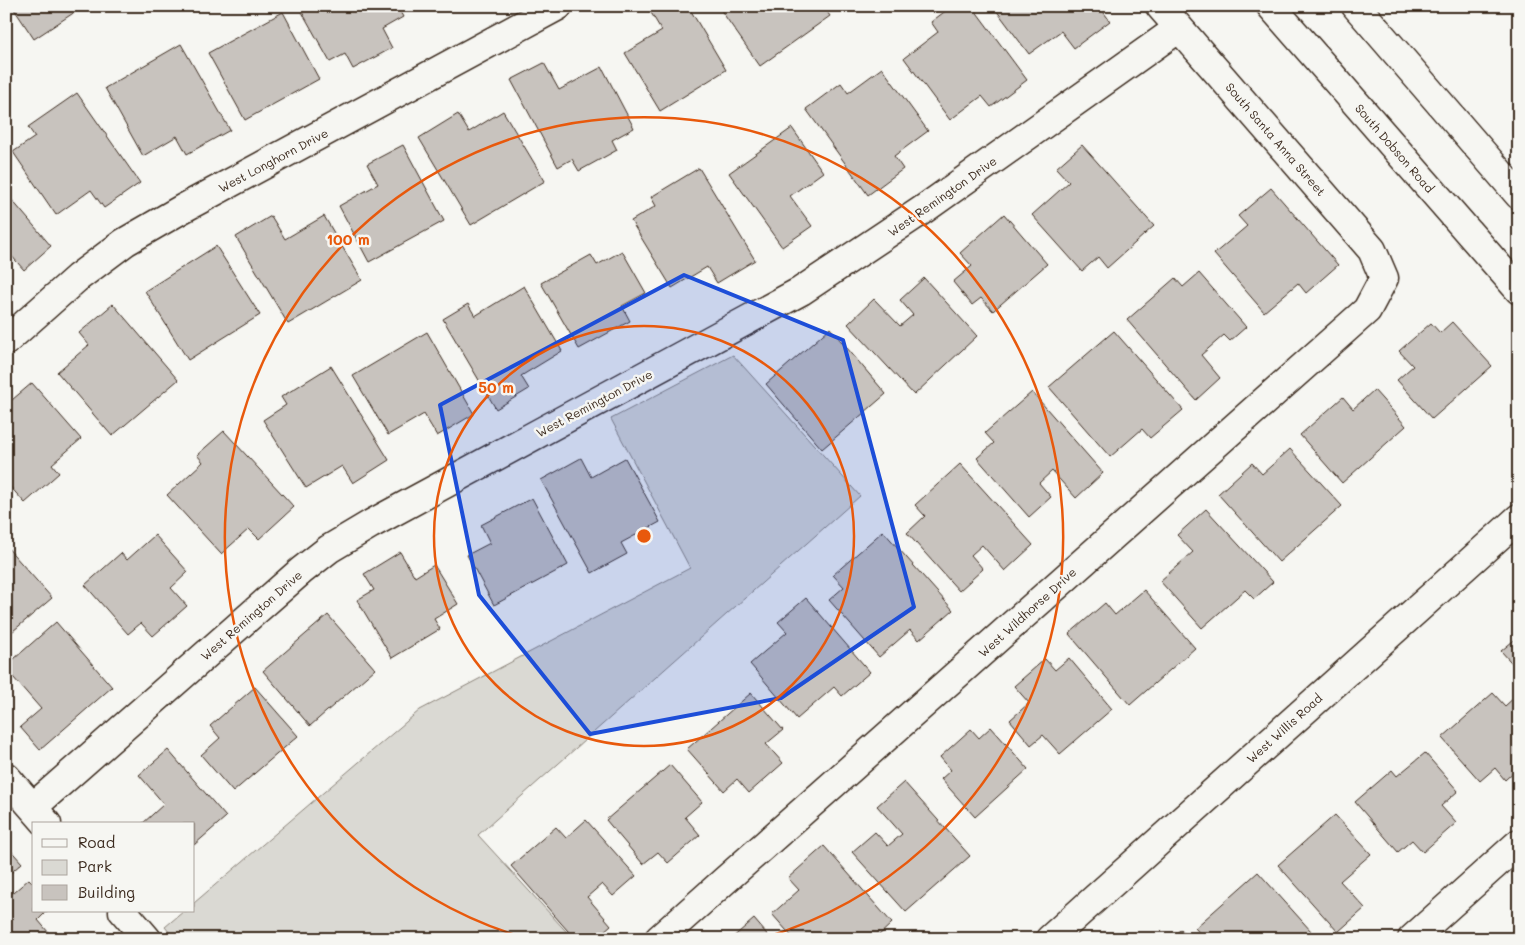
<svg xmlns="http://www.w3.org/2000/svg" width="1525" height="945" viewBox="0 0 1525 945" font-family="Mali,sans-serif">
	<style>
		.green { fill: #dad9d3; stroke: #8a8278 }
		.building { fill: #c8c3be; stroke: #3b2a1e }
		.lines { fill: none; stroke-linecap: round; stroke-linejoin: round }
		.street-casing { stroke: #3b2a1e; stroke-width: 31 }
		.secondary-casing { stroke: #3b2a1e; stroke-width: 31 }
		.street { stroke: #f6f6f2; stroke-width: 28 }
		.secondary { stroke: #f6f6f2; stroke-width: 28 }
		.marked { fill: #1d4ed8; fill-opacity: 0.2; stroke: #1d4ed8; stroke-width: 4; stroke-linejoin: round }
		.ring { fill: none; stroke: #e8590c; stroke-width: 2.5 }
		.labels { text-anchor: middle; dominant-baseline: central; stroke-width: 5; stroke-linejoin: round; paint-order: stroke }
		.street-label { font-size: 12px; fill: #3b2a1e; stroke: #f6f6f2 }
		.centre { fill: #e8590c; stroke: #f6f6f2; stroke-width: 2.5 }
		.ring-label { font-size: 15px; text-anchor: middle; font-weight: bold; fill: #e8590c; stroke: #f6f6f2; stroke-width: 5; stroke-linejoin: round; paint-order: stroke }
	</style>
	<rect width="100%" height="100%" fill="#f6f6f2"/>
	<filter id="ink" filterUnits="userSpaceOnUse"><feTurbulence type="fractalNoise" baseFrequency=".02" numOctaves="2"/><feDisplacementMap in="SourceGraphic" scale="10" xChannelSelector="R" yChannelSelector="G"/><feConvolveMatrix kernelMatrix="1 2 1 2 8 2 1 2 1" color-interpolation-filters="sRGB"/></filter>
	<g filter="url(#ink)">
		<path class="green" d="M 733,355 L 860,496 L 478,835 L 573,939 L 175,939 L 165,927 L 184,911 L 194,911 L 194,903 L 420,710 L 690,568 L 611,419 Z"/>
		<path class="building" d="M 12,6 L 84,6 L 34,39 Z
			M 313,6 L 397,6 L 403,17 L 382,29 L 392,48 L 353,69 L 345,54 L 330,62 L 302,12 Z
			M 647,6 L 688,6 L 726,70 L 660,111 L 625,53 L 662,31 Z
			M 718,6 L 823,6 L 830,16 L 760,66 Z
			M 952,6 L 972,6 L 1027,80 L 991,107 L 982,96 L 950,120 L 904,58 L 938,32 L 931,22 Z
			M 993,6 L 1099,6 L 1110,21 L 1074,48 L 1061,31 L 1029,54 Z
			M 283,12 L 319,79 L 245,120 L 208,53 Z
			M 181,44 L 230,130 L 187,154 L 177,136 L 143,156 L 105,88 Z
			M 544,63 L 559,90 L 602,67 L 634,128 L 612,140 L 617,150 L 579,171 L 572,159 L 558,167 L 511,80 Z
			M 882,68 L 928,131 L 894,156 L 903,169 L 868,195 L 806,109 L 841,83 L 848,93 Z
			M 77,93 L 140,183 L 104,208 L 91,190 L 56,215 L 13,152 L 35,137 L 28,127 Z
			M 503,111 L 545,181 L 471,225 L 419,138 L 458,114 L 469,132 Z
			M 792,128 L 823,172 L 790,196 L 812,226 L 782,247 L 729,173 Z
			M 403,145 L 444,221 L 369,262 L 339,206 L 378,184 L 367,164 Z
			M 1082,145 L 1154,226 L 1107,268 L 1098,257 L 1082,271 L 1032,215 L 1069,182 L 1056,168 Z
			M 699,168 L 755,260 L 717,283 L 707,267 L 672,288 L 631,221 L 656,206 L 651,197 Z
			M 1271,188 L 1338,265 L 1306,293 L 1298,283 L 1264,312 L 1214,254 L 1247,226 L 1238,216 Z
			M 6,193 L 51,246 L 24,270 L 10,254 L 6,257 Z
			M 1004,214 L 1047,264 L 993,311 L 981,298 L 972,305 L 953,282 L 972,266 L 960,253 Z
			M 271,216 L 285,239 L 324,216 L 362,280 L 288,324 L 236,237 Z
			M 216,246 L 260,315 L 188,360 L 145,291 Z
			M 622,251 L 646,293 L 622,306 L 630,321 L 579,349 L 541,283 L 591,255 L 597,265 Z
			M 1199,273 L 1246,327 L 1230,341 L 1224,335 L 1201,355 L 1220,378 L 1196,400 L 1127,320 L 1175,278 L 1183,287 Z
			M 924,278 L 977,336 L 914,395 L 848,324 L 874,299 L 900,326 L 913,315 L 900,300 Z
			M 524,286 L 562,351 L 521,376 L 529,389 L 496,409 L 443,319 L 468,304 L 475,316 Z
			M 113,304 L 178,380 L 112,436 L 57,372 L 89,345 L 79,333 Z
			M 1452,322 L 1492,366 L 1432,419 L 1397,380 L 1413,366 L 1399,351 L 1431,323 L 1440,333 Z
			M 830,328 L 886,394 L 822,449 L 766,384 Z
			M 1114,331 L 1183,410 L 1150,438 L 1142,429 L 1110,457 L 1049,387 Z
			M 427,332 L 474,414 L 437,436 L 424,414 L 388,435 L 353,376 Z
			M 331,366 L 389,460 L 353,483 L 342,466 L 306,488 L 263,420 L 286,405 L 281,397 Z
			M 32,383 L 81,439 L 52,464 L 59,473 L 25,503 L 6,482 L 6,405 Z
			M 1374,390 L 1406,426 L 1342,483 L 1300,435 L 1343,397 L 1353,409 Z
			M 1032,392 L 1103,473 L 1076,498 L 1052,471 L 1039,483 L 1051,497 L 1029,517 L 977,458 L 994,443 L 985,433 Z
			M 224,431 L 294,507 L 259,539 L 249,529 L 221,554 L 167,495 L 203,462 L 197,455 Z
			M 1290,449 L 1342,506 L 1279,562 L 1218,494 L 1252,463 L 1262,474 Z
			M 581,458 L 591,477 L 625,458 L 660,522 L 621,543 L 627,554 L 592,573 L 541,480 Z
			M 960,464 L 1033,545 L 1005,571 L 982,545 L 971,555 L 983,569 L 959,591 L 907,533 L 925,516 L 915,505 Z
			M 532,498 L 568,565 L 494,605 L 467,555 L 490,543 L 481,525 Z
			M 1206,509 L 1273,582 L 1254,599 L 1245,590 L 1202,628 L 1160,581 L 1193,552 L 1177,535 Z
			M 883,531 L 953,610 L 919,640 L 910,630 L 879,657 L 829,600 L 844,587 L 833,575 Z
			M 155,535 L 188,572 L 171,588 L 187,606 L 153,636 L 141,623 L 128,634 L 85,585 L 121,553 L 127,560 Z
			M 6,546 L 52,598 L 6,637 Z
			M 400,552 L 415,577 L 434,565 L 458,604 L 434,619 L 440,629 L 392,658 L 357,600 L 374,590 L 364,574 Z
			M 1144,590 L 1195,648 L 1130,705 L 1069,634 L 1105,603 L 1115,615 Z
			M 806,598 L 870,672 L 842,696 L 834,687 L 797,719 L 750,664 L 787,632 L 778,622 Z
			M 328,615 L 375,669 L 310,726 L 263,671 Z
			M 56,622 L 112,687 L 40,750 L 20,727 L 41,709 L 6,669 L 6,666 Z
			M 1519,636 L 1519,671 L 1501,651 Z
			M 1069,658 L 1112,709 L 1060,754 L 1043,735 L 1031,745 L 1010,720 L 1029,703 L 1014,686 L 1045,659 L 1055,670 Z
			M 255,687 L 298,736 L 233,792 L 201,755 L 220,738 L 210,726 Z
			M 751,693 L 783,730 L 766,744 L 783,763 L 749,793 L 737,779 L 724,791 L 687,749 Z
			M 1493,693 L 1505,706 L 1517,695 L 1519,696 L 1519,767 L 1505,780 L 1495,768 L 1480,781 L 1442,738 Z
			M 991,727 L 1028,769 L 975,817 L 941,779 L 951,770 L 940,757 L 971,729 L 979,738 Z
			M 168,750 L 226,817 L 194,845 L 194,824 L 142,824 L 164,804 L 139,775 Z
			M 1425,753 L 1458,791 L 1441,806 L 1456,823 L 1423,852 L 1412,840 L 1398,852 L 1355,802 L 1392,770 L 1397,776 Z
			M 670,765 L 702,802 L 685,817 L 700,835 L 668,863 L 658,852 L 643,864 L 606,820 Z
			M 904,782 L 970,856 L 906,912 L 852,852 L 875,832 L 888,846 L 902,834 L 877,806 Z
			M 1335,815 L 1371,854 L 1340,881 L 1365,908 L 1338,932 L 1278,865 Z
			M 586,820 L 636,876 L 613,896 L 602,884 L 587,897 L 611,925 L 595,939 L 575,939 L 511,866 L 556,827 L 566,838 Z
			M 6,845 L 22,863 L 6,877 Z
			M 824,846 L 892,923 L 875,939 L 794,939 L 772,914 L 799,890 L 788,878 Z
			M 1258,872 L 1311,931 L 1302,939 L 1205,939 L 1195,928 Z
			M 29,879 L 34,884 L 34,911 L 47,911 L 38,920 L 54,939 L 6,939 L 6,899 Z
			M 754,919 L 771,939 L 731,939 Z
			M 1181,929 L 1189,939 L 1170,939 Z"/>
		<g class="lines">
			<defs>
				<path id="street" d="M 6,341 L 77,278 L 125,242 L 182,209 L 558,6
					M 6,777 L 47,824
					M 33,807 L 301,571 L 329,549 L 371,524 L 801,291 L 924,209 L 1179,28
					M 123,911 L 147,939
					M 659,939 L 1367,310 L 1384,278 L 1372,250 L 1160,6
					M 1412,939 L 1519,843"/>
				<path id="secondary" d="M 1271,6 L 1519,290
					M 1356,6 L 1519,195
					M 1050,939 L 1519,518"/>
			</defs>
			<use href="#street" class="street-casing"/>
			<use href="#secondary" class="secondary-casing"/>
			<use href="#street" class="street"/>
			<use href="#secondary" class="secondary"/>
		</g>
	</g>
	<path class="marked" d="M 684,275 L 843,340 L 914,607 L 781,698 L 590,734 L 479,595 L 440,405 Z"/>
	<g class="ring">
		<circle cx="644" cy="536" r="210"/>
		<path d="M525 938A419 419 0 1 1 763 938"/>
	</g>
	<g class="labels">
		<g class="street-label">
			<text transform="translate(1276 139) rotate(49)">South Santa Anna Street</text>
			<text transform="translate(1395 148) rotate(49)">South Dobson Road</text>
			<text transform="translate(273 160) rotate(-28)">West Longhorn Drive</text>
			<text transform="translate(942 196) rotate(-35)">West Remington Drive</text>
			<text transform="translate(594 403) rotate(-28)">West Remington Drive</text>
			<text transform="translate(1027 612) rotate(-42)">West Wildhorse Drive</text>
			<text transform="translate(251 615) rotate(-41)">West Remington Drive</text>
			<text transform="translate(1284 728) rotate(-42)">West Willis Road</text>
		</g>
	</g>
	<circle cx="644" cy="536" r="8" class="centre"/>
	<g class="ring-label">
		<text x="348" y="245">100 m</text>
		<text x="496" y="393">50 m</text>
	</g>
	<rect width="1525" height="945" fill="none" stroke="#f6f6f2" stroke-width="25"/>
	<rect x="12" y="12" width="1500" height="920" fill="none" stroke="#3b2a1e" stroke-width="2" filter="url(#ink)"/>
	<rect x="32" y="822" width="162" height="90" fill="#f6f6f2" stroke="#aba49d"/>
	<rect x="42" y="839" width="25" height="8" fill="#f6f6f2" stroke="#aba49d"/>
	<text x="78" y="848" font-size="15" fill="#3b2a1e">Road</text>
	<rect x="42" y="860" width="25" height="15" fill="#dad9d3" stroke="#aba49d"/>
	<text x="78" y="872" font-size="15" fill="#3b2a1e">Park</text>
	<rect x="42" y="885" width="25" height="15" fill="#c8c3be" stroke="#aba49d"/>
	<text x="78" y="898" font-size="15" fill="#3b2a1e">Building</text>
</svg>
